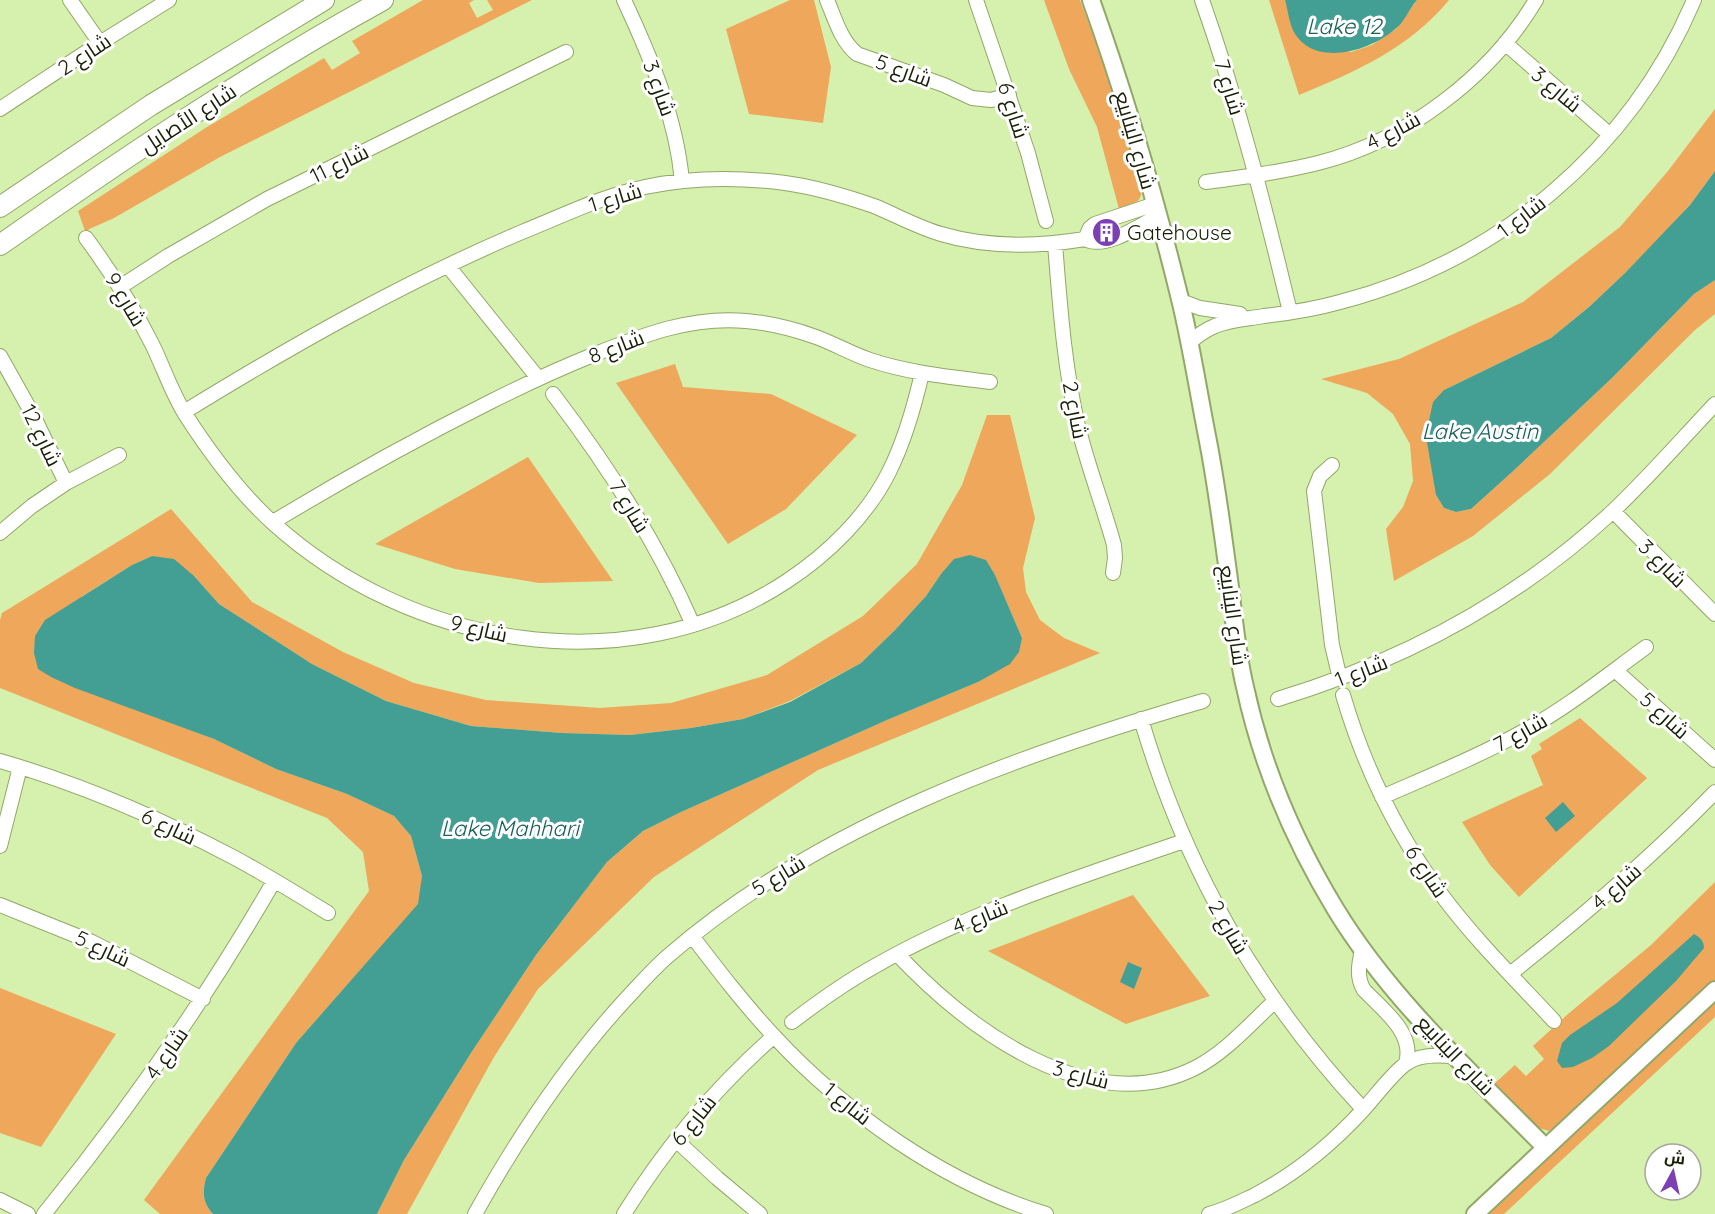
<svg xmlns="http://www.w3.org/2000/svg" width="1715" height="1214" viewBox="0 0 1715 1214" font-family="Quicksand,Cairo,sans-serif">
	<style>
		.green { fill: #efa75b }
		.water { fill: #439e94 }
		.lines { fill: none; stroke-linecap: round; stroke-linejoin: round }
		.minor-casing { stroke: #91a868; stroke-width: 16 }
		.tertiary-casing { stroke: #91a868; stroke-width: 20 }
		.secondary-casing { stroke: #91a868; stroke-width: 22 }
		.minor { stroke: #fff; stroke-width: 14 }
		.tertiary { stroke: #fff; stroke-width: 16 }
		.secondary { stroke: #fff; stroke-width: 20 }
		.labels { text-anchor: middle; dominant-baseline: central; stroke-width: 6; stroke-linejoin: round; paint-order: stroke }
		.street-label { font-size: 21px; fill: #172006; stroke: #fff }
		.poi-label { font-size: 21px; fill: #172006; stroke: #fff; text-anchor: start }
		.water-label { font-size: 22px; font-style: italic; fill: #18625a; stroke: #fff }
	</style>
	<rect width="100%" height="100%" fill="#d6f0ad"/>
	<path class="green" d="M 423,0 L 474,0 L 469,3 L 477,18 L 493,10 L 487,0 L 532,0 L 220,157 L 114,218 L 85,231 L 78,211 L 207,127 L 324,58 L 332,70 L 360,53 L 352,41 Z
		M 790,0 L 814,0 L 831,67 L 823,123 L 749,114 L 726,29 Z
		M 1044,0 L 1080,0 L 1104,64 L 1140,179 C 1144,202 1139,202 1119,209 L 1097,127 L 1069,69 Z
		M 1269,0 L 1285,0 L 1295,33 L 1351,52 L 1372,45 L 1396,29 L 1417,0 L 1449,0 C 1408,49 1357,71 1299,95 Z
		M 1715,109 L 1715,171 L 1690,205 L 1663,234 L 1625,273 L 1589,307 L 1551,338 L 1444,390 L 1436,495 L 1444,508 L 1456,512 L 1471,509 L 1511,473 L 1613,377 L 1694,294 L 1715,280 L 1715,314 L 1695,330 L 1550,474 L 1473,536 L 1394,581 L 1386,529 L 1403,507 L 1413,481 L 1410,444 L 1393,414 L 1367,393 L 1321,379 L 1399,359 L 1523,302 L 1620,227 L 1668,171 Z
		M 675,364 L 683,387 L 771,394 L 857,435 L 786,509 L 728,544 L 616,383 Z
		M 987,415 L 1010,415 L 1035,518 L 1023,568 L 1026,592 L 1040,620 L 1064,638 L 1100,653 L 818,770 L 654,877 L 538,989 L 494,1057 L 407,1214 L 377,1214 L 404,1160 L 471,1053 L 536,955 L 607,862 L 643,831 L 681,812 L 887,720 L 978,682 L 1022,638 L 995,576 L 986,561 L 941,574 L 926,596 L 895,630 L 861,663 L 790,701 L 743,719 L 691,728 L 630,735 L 562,733 L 471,726 L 386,701 L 312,664 L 219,604 L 194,576 L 152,556 L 132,565 L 81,597 L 151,715 L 214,739 L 276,769 L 347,794 L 394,816 L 411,836 L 422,876 L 419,904 L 296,1043 L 206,1178 C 202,1193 203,1203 213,1214 L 160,1214 L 144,1200 L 369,891 L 363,852 L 327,818 L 0,688 L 0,620 L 2,613 L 171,509 L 252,602 L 343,652 L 414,683 L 486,700 L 600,708 L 671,703 L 767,675 L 863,616 L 917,564 L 962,485 Z
		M 528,457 L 613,581 L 539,583 L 455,569 L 375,544 Z
		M 1580,718 L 1647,778 L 1519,897 L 1490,865 L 1462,822 L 1543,785 L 1531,756 L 1542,749 L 1539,744 Z
		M 1715,882 L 1715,982 L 1556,1128 L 1549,1131 L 1536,1127 L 1494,1084 L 1515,1065 L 1526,1076 L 1544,1059 L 1533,1046 L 1568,1014 L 1651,945 Z
		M 1133,895 L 1210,996 L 1126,1024 L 988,951 Z
		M 0,988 L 116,1034 L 41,1147 L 0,1133 Z
		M 1715,990 L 1715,1017 L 1504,1214 L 1475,1214 Z"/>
	<path class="water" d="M 1285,0 L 1417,0 C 1409,9 1404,23 1394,30 C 1370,51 1314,68 1294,32 C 1289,23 1288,10 1285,0 Z
		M 1715,171 L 1715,280 L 1694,294 L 1613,377 L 1511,473 L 1471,509 L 1456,512 L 1444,508 L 1436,495 L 1427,442 L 1428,425 L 1433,402 L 1444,390 L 1551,338 L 1589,307 L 1625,273 L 1690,205 Z
		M 970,555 L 986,560 L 995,575 L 1022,638 L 1019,652 L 1010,664 L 978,682 L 887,720 L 681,812 L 643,831 L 607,862 L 536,955 L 471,1053 L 404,1160 L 377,1214 L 213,1214 C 203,1203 202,1193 206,1178 L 296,1043 L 418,904 L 422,876 L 411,836 L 394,816 L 347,794 L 276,769 L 214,739 L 75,688 L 51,677 L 38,669 L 34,653 L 35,636 L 45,620 L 132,565 L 152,556 L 174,559 L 194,576 L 219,604 L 312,664 L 386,701 L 471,726 L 562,733 L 630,735 L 691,728 L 743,719 L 790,702 L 861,663 L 895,630 L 926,596 L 941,574 L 954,559 Z
		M 1563,802 L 1575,816 L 1556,832 L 1545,818 Z
		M 1694,934 C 1700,937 1704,941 1704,948 L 1676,981 L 1609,1046 L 1592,1058 L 1573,1067 L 1562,1068 L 1557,1061 L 1562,1043 L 1570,1035 L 1617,1003 Z
		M 1128,962 L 1142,968 L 1134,989 L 1120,982 Z"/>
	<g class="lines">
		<defs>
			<path id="minor" d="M 70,0 L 100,43
				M 624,0 C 651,58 676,117 682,181
				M 827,0 C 835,19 841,41 857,54 L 944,85 L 972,98 L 991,100 L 1009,95
				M 976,0 L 1028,153 L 1046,221
				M 1202,0 C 1238,102 1265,207 1290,312
				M 1505,43 L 1609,134
				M 0,109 L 100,43 L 169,0
				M 1206,182 C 1244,177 1282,172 1318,163 C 1406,141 1490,77 1536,0
				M 86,238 C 111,272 134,308 153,346 C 164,369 172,393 185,414 C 210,453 238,491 272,522 C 409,647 628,686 787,581 C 828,554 867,516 889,472 C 905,440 914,408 922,373
				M 1085,239 L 1090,228 L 1095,224 L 1155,204
				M 1055,244 C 1060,305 1064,366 1078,426 C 1088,467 1103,505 1114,545 L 1115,558 L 1113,573
				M 448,266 L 538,378
				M 120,287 L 168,256 L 267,199 L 566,52
				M 1181,301 L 1200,308 L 1240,314
				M 1189,343 C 1197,336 1205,330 1215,326 C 1231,319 1248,319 1264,316 C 1290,313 1315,309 1340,302 C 1498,261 1630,151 1694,0
				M 0,356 L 33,415 L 66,483
				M 553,394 C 608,466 657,542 693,625
				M 184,412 C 293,345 404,282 522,232 C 562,216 602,196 645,187 C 691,177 738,177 785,183 C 815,187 845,196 874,206 C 896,215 917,227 941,234 C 988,248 1036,247 1085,239 C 1105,250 1139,226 1158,216
				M 1332,465 L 1320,476 L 1314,491 L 1332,645 L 1340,679
				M 1613,511 L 1715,614
				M 273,522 C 344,479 416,439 490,402 C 524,385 558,369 593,355 C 643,335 691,316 746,321 C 770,323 794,329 816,337 C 835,344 852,354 870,360 C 909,373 950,377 990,382
				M 0,533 L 32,506 L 66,483 L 119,455
				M 1615,670 L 1715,760
				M 1343,695 C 1364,767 1397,834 1441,894 C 1475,940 1516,980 1554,1021
				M 1278,699 C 1403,661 1516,601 1612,512 C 1648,478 1681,440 1715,404
				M 1141,719 C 1185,868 1257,995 1363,1109
				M 0,761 C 80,784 159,818 233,857 C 265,874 297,894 328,913
				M 1382,797 C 1430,776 1479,756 1524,731 C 1568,707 1606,676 1646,647
				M 0,846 L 20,767
				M 0,905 L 92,942 L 203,999
				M 692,936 C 718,970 744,1004 773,1035 C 844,1112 944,1183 1046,1214
				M 1362,950 C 1359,964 1356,977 1364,990 C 1383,1010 1415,1033 1406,1063
				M 897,954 C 967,1028 1089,1121 1195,1068 C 1226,1052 1250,1024 1275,1001
				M 1510,974 C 1582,917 1651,858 1715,792
				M 792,1022 C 818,1002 846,982 875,966 C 971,911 1080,877 1184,841
				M 676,1140 L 717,1178 L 760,1214
				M 0,1200 L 28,1214
				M 44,1214 C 130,1108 206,999 274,881
				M 475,1214 C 518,1137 566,1064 626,999 C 640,984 653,969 668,956 C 816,827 1017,755 1203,701
				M 624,1214 C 665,1148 715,1088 774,1036
				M 1209,1214 C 1225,1210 1240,1202 1255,1195 C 1297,1173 1331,1145 1363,1110 C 1374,1098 1395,1070 1407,1063 C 1420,1054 1441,1055 1456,1057"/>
			<path id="tertiary" d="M 1091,0 C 1126,98 1155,197 1180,299 C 1191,344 1198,390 1207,436 C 1217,486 1223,536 1230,587 C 1234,620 1237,654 1245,687 C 1262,766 1294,841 1336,910 C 1391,1000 1472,1073 1546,1148
				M 1475,1214 L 1715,990"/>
			<path id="secondary" d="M 0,207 L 151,105 L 324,0
				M 0,245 C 124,158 250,73 383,0"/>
		</defs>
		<use href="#minor" class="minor-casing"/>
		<use href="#tertiary" class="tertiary-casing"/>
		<use href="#secondary" class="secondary-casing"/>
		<use href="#minor" class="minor"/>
		<use href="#tertiary" class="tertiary"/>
		<use href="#secondary" class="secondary"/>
	</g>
	<defs>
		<symbol id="building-disc" viewBox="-11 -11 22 22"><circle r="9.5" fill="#7d3fb4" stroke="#fff"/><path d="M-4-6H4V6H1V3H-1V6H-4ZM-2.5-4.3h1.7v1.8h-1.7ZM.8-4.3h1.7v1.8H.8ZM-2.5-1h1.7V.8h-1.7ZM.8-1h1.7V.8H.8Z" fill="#fff"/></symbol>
	</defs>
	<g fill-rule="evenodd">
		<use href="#building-disc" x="1090" y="216" width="33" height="33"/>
	</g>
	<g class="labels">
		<g class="street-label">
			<text transform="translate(84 54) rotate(-33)">شارع 2</text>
			<text transform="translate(904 70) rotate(20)">شارع 5</text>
			<text transform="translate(1230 87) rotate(73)">شارع 7</text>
			<text transform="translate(660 88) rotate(70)">شارع 3</text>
			<text transform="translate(1557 89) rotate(40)">شارع 3</text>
			<text transform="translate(1014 110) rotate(72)">شارع 6</text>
			<text transform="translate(188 118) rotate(-33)">شارع الأصايل</text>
			<text transform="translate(1393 130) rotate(-28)">شارع 4</text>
			<text transform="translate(1136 140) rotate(74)">شارع الينابيع</text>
			<text transform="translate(339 163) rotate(-26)">شارع 11</text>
			<text transform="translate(615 197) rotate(-17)">شارع 1</text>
			<text transform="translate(1521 216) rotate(-37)">شارع 1</text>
			<text transform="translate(126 299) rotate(59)">شارع 9</text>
			<text transform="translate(616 346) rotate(-21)">شارع 8</text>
			<text transform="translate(1076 410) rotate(79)">شارع 2</text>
			<text transform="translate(42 435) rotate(64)">شارع 12</text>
			<text transform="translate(630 506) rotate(59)">شارع 7</text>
			<text transform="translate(1663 563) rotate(45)">شارع 3</text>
			<text transform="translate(1234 615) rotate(82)">شارع الينابيع</text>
			<text transform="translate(479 628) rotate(13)">شارع 9</text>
			<text transform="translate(1361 670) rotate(-21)">شارع 1</text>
			<text transform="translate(1665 715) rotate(42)">شارع 5</text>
			<text transform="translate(1520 732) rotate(-29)">شارع 7</text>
			<text transform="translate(169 826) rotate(25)">شارع 6</text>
			<text transform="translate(1427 871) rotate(56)">شارع 6</text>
			<text transform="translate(778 875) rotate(-31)">شارع 5</text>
			<text transform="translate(1616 886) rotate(-41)">شارع 4</text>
			<text transform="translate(980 916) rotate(-22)">شارع 4</text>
			<text transform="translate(1229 927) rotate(60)">شارع 2</text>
			<text transform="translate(103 948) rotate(25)">شارع 5</text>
			<text transform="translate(166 1053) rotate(-55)">شارع 4</text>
			<text transform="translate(1456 1055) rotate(46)">شارع الينابيع</text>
			<text transform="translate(1081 1074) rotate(15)">شارع 3</text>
			<text transform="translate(848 1103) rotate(39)">شارع 1</text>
			<text transform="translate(693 1120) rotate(-51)">شارع 6</text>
		</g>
		<g class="poi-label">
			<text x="1127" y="232">Gatehouse</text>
		</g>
		<g class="water-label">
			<text x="1344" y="26">Lake 12</text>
			<text x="1480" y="431">Lake Austin</text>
			<text x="510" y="828">Lake Mahhari</text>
		</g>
	</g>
	<g transform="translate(1673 1172) rotate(8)"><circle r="28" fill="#ffffff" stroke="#a2a69b" stroke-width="1.5"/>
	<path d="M0-4.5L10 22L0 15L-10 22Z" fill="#7d3fb4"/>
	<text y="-9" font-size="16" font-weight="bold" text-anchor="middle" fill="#172006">ش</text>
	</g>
</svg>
